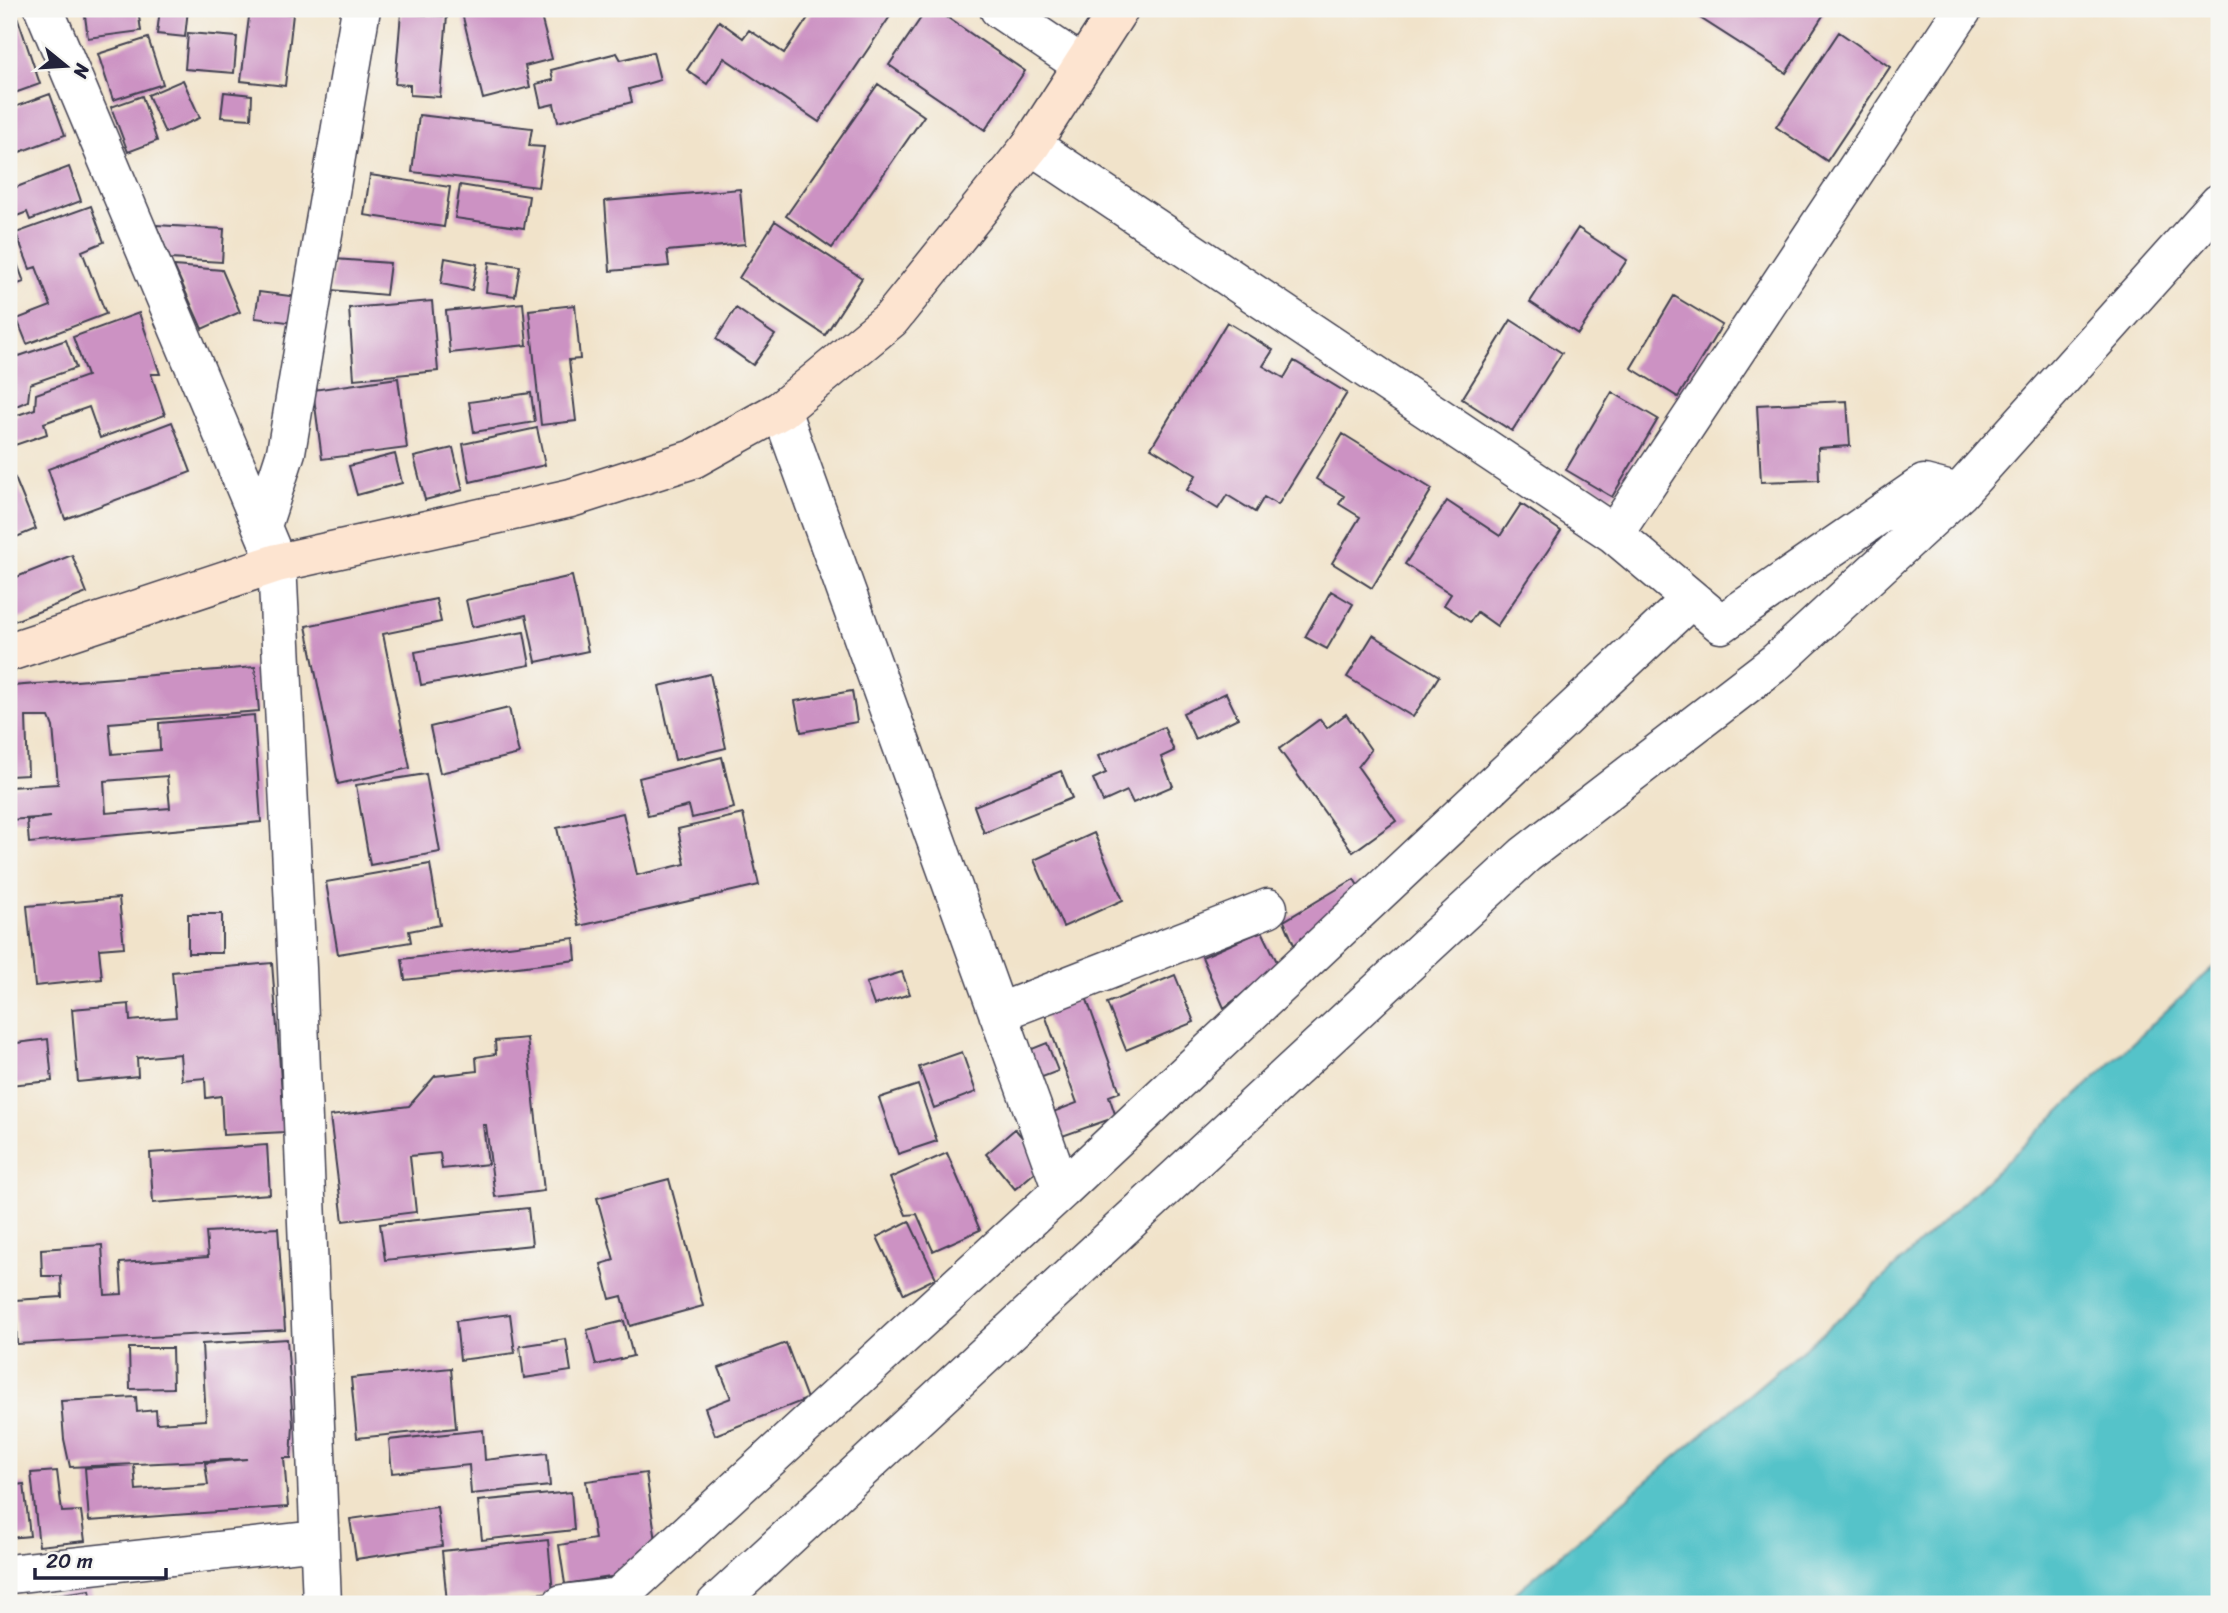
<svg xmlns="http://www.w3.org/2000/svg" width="2228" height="1613" viewBox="0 0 2228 1613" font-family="Sriracha,sans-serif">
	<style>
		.water { fill: #55c3c9; stroke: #3c7282; stroke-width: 2 }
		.building { fill: #cc92c3; fill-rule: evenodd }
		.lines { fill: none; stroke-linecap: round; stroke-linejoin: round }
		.street-casing { stroke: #413f50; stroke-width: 41 }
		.secondary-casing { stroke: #413f50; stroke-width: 41 }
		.street { stroke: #fff; stroke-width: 38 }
		.secondary { stroke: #fde4d0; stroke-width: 38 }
	</style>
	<rect width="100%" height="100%" fill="#f6f6f2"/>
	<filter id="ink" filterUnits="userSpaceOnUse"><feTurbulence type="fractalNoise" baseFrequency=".0143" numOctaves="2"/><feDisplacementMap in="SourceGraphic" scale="14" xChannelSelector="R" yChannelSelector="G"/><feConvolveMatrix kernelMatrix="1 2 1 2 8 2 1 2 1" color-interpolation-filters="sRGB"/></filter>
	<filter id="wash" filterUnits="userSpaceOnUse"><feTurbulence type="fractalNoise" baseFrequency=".00686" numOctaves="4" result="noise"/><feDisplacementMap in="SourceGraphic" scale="28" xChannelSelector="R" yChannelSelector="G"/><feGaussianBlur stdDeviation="1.57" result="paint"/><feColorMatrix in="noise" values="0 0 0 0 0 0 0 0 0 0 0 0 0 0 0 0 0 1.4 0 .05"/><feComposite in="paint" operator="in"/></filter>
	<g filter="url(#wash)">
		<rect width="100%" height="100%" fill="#f1e3ca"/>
		<path class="water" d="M 2219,961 L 2219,1604 L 1502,1604 L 1849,1310 Z"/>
		<g id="blocks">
			<path class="building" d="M 84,9 L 138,9 L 141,31 L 88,38 Z
				M 160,9 L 188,9 L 185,37 L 157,34 Z
				M 250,9 L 293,14 L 285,86 L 241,81 Z
				M 461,9 L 539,9 L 552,59 L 525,66 L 530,87 L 483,99 Z
				M 814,9 L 895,9 L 819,122 L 724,58 L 707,84 L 687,70 L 719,21 L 743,38 L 749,30 L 784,53 Z
				M 927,9 L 935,9 L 1025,71 L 985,130 L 889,65 Z
				M 1686,9 L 1815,9 L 1824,14 L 1786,73 Z
				M 401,13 L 447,16 L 440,97 L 410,95 L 410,85 L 395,84 Z
				M 17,16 L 40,84 L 9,95 L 9,19 Z
				M 1839,32 L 1890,67 L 1827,161 L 1776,127 Z
				M 188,33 L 237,37 L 234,73 L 185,69 Z
				M 148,38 L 163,84 L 113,100 L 98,54 Z
				M 653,52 L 660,80 L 629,89 L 632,102 L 558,122 L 554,104 L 541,107 L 536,84 L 553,80 L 551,70 L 617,53 L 621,60 Z
				M 183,80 L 200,118 L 165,133 L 148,95 Z
				M 878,84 L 924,116 L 832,248 L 786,216 Z
				M 224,92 L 252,95 L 251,119 L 221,117 Z
				M 50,94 L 65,135 L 9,156 L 9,109 Z
				M 142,96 L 157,141 L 128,152 L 111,107 Z
				M 419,115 L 532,128 L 529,146 L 544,147 L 538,187 L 412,172 Z
				M 69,167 L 81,201 L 30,220 L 27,212 L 9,219 L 9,190 Z
				M 370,175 L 450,187 L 444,227 L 364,215 Z
				M 460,185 L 529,196 L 524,228 L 455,218 Z
				M 740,189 L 745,244 L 667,251 L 669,266 L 610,271 L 605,201 Z
				M 91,206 L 104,242 L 82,251 L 106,314 L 27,344 L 17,319 L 51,306 L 36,267 L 30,269 L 16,233 Z
				M 775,221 L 862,278 L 825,335 L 739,278 Z
				M 156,225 L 224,229 L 222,262 L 170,259 Z
				M 1578,228 L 1627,260 L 1578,334 L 1530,302 Z
				M 9,242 L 24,282 L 9,287 Z
				M 445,258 L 477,264 L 472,290 L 441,284 Z
				M 334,259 L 390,263 L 386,295 L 331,290 Z
				M 489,262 L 520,266 L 515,296 L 486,292 Z
				M 174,266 L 222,270 L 240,312 L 202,329 Z
				M 259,292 L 298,297 L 295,323 L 255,318 Z
				M 1674,296 L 1722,325 L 1678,397 L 1631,368 Z
				M 432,301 L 438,371 L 354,379 L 349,308 Z
				M 523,303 L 527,345 L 450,353 L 446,311 Z
				M 575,305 L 580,359 L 569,360 L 576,421 L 541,425 L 529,310 Z
				M 736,308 L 775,335 L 753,365 L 716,339 Z
				M 139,313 L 160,374 L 151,374 L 165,415 L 100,438 L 89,407 L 44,423 L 47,434 L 15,445 L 9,418 L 35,409 L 36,394 L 87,376 L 73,337 Z
				M 1511,320 L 1562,353 L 1512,431 L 1462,399 Z
				M 1227,322 L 1273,350 L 1263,366 L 1284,378 L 1294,361 L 1347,393 L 1278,505 L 1264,497 L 1255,512 L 1227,495 L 1218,509 L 1187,490 L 1196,475 L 1151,448 Z
				M 66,340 L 76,368 L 30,384 L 28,401 L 9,409 L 9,345 L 19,356 Z
				M 398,378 L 407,448 L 322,459 L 313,390 Z
				M 1612,392 L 1658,419 L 1612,497 L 1566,470 Z
				M 531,393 L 535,422 L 474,432 L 469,402 Z
				M 1847,401 L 1850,446 L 1818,448 L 1819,480 L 1761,482 L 1757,405 Z
				M 172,422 L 191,472 L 65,519 L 48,469 Z
				M 537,428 L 545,465 L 470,482 L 463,444 Z
				M 1343,434 L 1432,489 L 1372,588 L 1332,563 L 1360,517 L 1339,504 L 1344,496 L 1316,479 Z
				M 453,448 L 463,490 L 425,500 L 414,457 Z
				M 395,454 L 402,483 L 357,495 L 349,466 Z
				M 15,478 L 36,529 L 9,540 L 9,481 Z
				M 1447,501 L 1500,536 L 1521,504 L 1561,531 L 1497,626 L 1477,612 L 1470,622 L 1444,605 L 1451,594 L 1405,564 Z
				M 72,555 L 87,593 L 9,623 L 9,580 Z
				M 572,576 L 588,651 L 536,662 L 526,615 L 472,627 L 466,600 Z
				M 1331,591 L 1353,604 L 1327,649 L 1305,637 Z
				M 436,599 L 441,622 L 383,634 L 410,768 L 338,784 L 306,626 Z
				M 524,632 L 530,665 L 421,685 L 415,652 Z
				M 1373,635 L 1439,676 L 1413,717 L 1347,677 Z
				M 255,667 L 259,711 L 109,723 L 112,754 L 160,750 L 159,723 L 254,715 L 261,822 L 29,843 L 27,820 L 51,817 L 9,820 L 9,787 L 58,784 L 53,727 L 49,717 L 26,717 L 28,775 L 9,776 L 9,718 L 15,718 L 12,686 ZM 167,776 L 170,808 L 106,813 L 104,781 Z
				M 710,674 L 726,748 L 675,760 L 659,686 Z
				M 852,691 L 857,722 L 801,732 L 795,701 Z
				M 1226,693 L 1238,718 L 1195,739 L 1183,713 Z
				M 509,708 L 519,754 L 440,773 L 430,727 Z
				M 1346,714 L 1371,750 L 1358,767 L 1396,821 L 1353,852 L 1279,749 L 1320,719 L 1327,728 Z
				M 1164,727 L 1174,751 L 1161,757 L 1173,786 L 1133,803 L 1127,791 L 1103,802 L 1093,779 L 1106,773 L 1098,756 Z
				M 722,757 L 734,808 L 692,818 L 689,806 L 648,816 L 639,778 Z
				M 1061,771 L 1072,798 L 984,833 L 974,806 Z
				M 426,774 L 440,852 L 370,865 L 356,785 Z
				M 623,813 L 637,875 L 685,864 L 678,829 L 743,814 L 759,885 L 579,926 L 557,828 Z
				M 1094,833 L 1123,900 L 1063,927 L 1034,860 Z
				M 430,864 L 440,925 L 409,931 L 411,942 L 338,954 L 326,882 Z
				M 1354,879 L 1363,894 L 1297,952 L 1284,921 Z
				M 119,898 L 124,947 L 99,949 L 102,979 L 35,986 L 27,906 Z
				M 188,914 L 222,914 L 222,953 L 188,953 Z
				M 1262,931 L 1279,966 L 1224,1008 L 1202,957 Z
				M 574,938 L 576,960 L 405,980 L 402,959 Z
				M 272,963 L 285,1132 L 223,1135 L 221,1096 L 206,1098 L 205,1078 L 182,1080 L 180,1054 L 137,1058 L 138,1076 L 78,1082 L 72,1009 L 129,1004 L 130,1021 L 176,1017 L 172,972 Z
				M 902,972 L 910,994 L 874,1005 L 866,983 Z
				M 1175,975 L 1194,1022 L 1126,1050 L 1107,1003 Z
				M 1086,997 L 1120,1092 L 1109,1096 L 1116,1117 L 1054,1139 L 1045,1115 L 1077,1103 L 1044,1012 Z
				M 527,1038 L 544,1191 L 495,1197 L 486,1125 L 483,1125 L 488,1164 L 442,1169 L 440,1153 L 410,1156 L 416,1212 L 343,1221 L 330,1116 L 409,1106 L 435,1076 L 477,1071 L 476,1057 L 496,1054 L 495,1041 Z
				M 48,1039 L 52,1081 L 9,1085 L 9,1044 Z
				M 1047,1043 L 1058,1071 L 1032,1081 L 1022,1053 Z
				M 962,1052 L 976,1092 L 934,1108 L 919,1067 Z
				M 918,1085 L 937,1141 L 898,1154 L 879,1098 Z
				M 1015,1129 L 1045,1164 L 1015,1189 L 986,1154 Z
				M 267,1145 L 270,1194 L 153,1203 L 150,1153 Z
				M 947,1153 L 980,1230 L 933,1251 L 917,1214 L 906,1215 L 890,1178 Z
				M 669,1179 L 703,1306 L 630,1326 L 622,1296 L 610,1299 L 601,1264 L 614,1260 L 597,1198 Z
				M 528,1208 L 532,1245 L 385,1260 L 380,1224 Z
				M 909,1221 L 936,1278 L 904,1294 L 877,1237 Z
				M 278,1228 L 285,1330 L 17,1344 L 15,1300 L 62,1297 L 61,1276 L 42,1276 L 41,1249 L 102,1245 L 105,1295 L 122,1294 L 120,1263 L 208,1257 L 206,1232 Z
				M 510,1314 L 515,1353 L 460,1360 L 456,1321 Z
				M 624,1321 L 633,1356 L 596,1365 L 587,1330 Z
				M 287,1339 L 293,1425 L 291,1458 L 284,1458 L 288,1507 L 89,1521 L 85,1468 L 134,1465 L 136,1490 L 208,1485 L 205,1463 L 247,1459 L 70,1467 L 64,1439 L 61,1401 L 136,1397 L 137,1412 L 156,1410 L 157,1423 L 206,1420 L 202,1344 Z
				M 566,1339 L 571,1371 L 524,1378 L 520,1346 Z
				M 786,1343 L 807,1399 L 715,1435 L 705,1408 L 731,1398 L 719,1368 Z
				M 129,1348 L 172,1348 L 173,1388 L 130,1389 Z
				M 451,1368 L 456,1428 L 357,1438 L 351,1378 Z
				M 483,1430 L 485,1460 L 547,1453 L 550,1486 L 471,1494 L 469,1465 L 392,1473 L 389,1440 Z
				M 57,1471 L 62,1512 L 81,1511 L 85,1541 L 39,1546 L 31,1473 Z
				M 646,1473 L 656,1541 L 617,1576 L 565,1584 L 559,1545 L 595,1539 L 586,1481 Z
				M 24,1484 L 30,1536 L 9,1538 L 9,1486 Z
				M 571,1492 L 574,1530 L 482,1540 L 478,1501 Z
				M 437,1507 L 442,1546 L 356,1559 L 350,1519 Z
				M 548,1540 L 553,1592 L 447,1602 L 442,1551 Z
				M 90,1590 L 92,1604 L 14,1604 L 14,1601 Z"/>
		</g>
	</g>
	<g filter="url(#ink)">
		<use href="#blocks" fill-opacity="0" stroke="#413f50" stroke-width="2"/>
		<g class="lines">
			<defs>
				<path id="street" d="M 44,9 L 277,563 L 297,968 L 322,1604
					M 999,9 L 1082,65
					M 1031,145 L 1614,534 L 1721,624 L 1924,484 L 1959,493
					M 262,526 L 286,452 L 361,9
					M 1614,534 L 1963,9
					M 998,1013 L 1268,908
					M 1062,1190 L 1691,599
					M 9,1574 L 318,1540
					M 562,1604 L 619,1597
					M 611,1604 L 1062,1190 L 781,410
					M 716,1604 L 1525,855 L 1776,662 L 1959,493 L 2219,203"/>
				<path id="secondary" d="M 9,652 L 277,563 L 571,498 L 693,459 L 781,410 L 891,319 L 1031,145 L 1119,9"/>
			</defs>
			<use href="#street" class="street-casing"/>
			<use href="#secondary" class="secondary-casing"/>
			<use href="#street" class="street"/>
			<use href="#secondary" class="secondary"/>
		</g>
	</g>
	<rect width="2228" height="1613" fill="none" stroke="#f6f6f2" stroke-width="35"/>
	<g transform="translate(66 66) rotate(108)" stroke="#f6f6f2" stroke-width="5" paint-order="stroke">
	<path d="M0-5L12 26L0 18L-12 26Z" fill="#22223b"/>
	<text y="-10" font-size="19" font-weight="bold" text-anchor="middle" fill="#22223b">N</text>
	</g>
	<path d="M35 1568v10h131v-10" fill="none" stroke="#22223b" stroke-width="3.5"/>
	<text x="46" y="1568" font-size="21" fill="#22223b" stroke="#f6f6f2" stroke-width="5" paint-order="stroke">20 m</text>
</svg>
